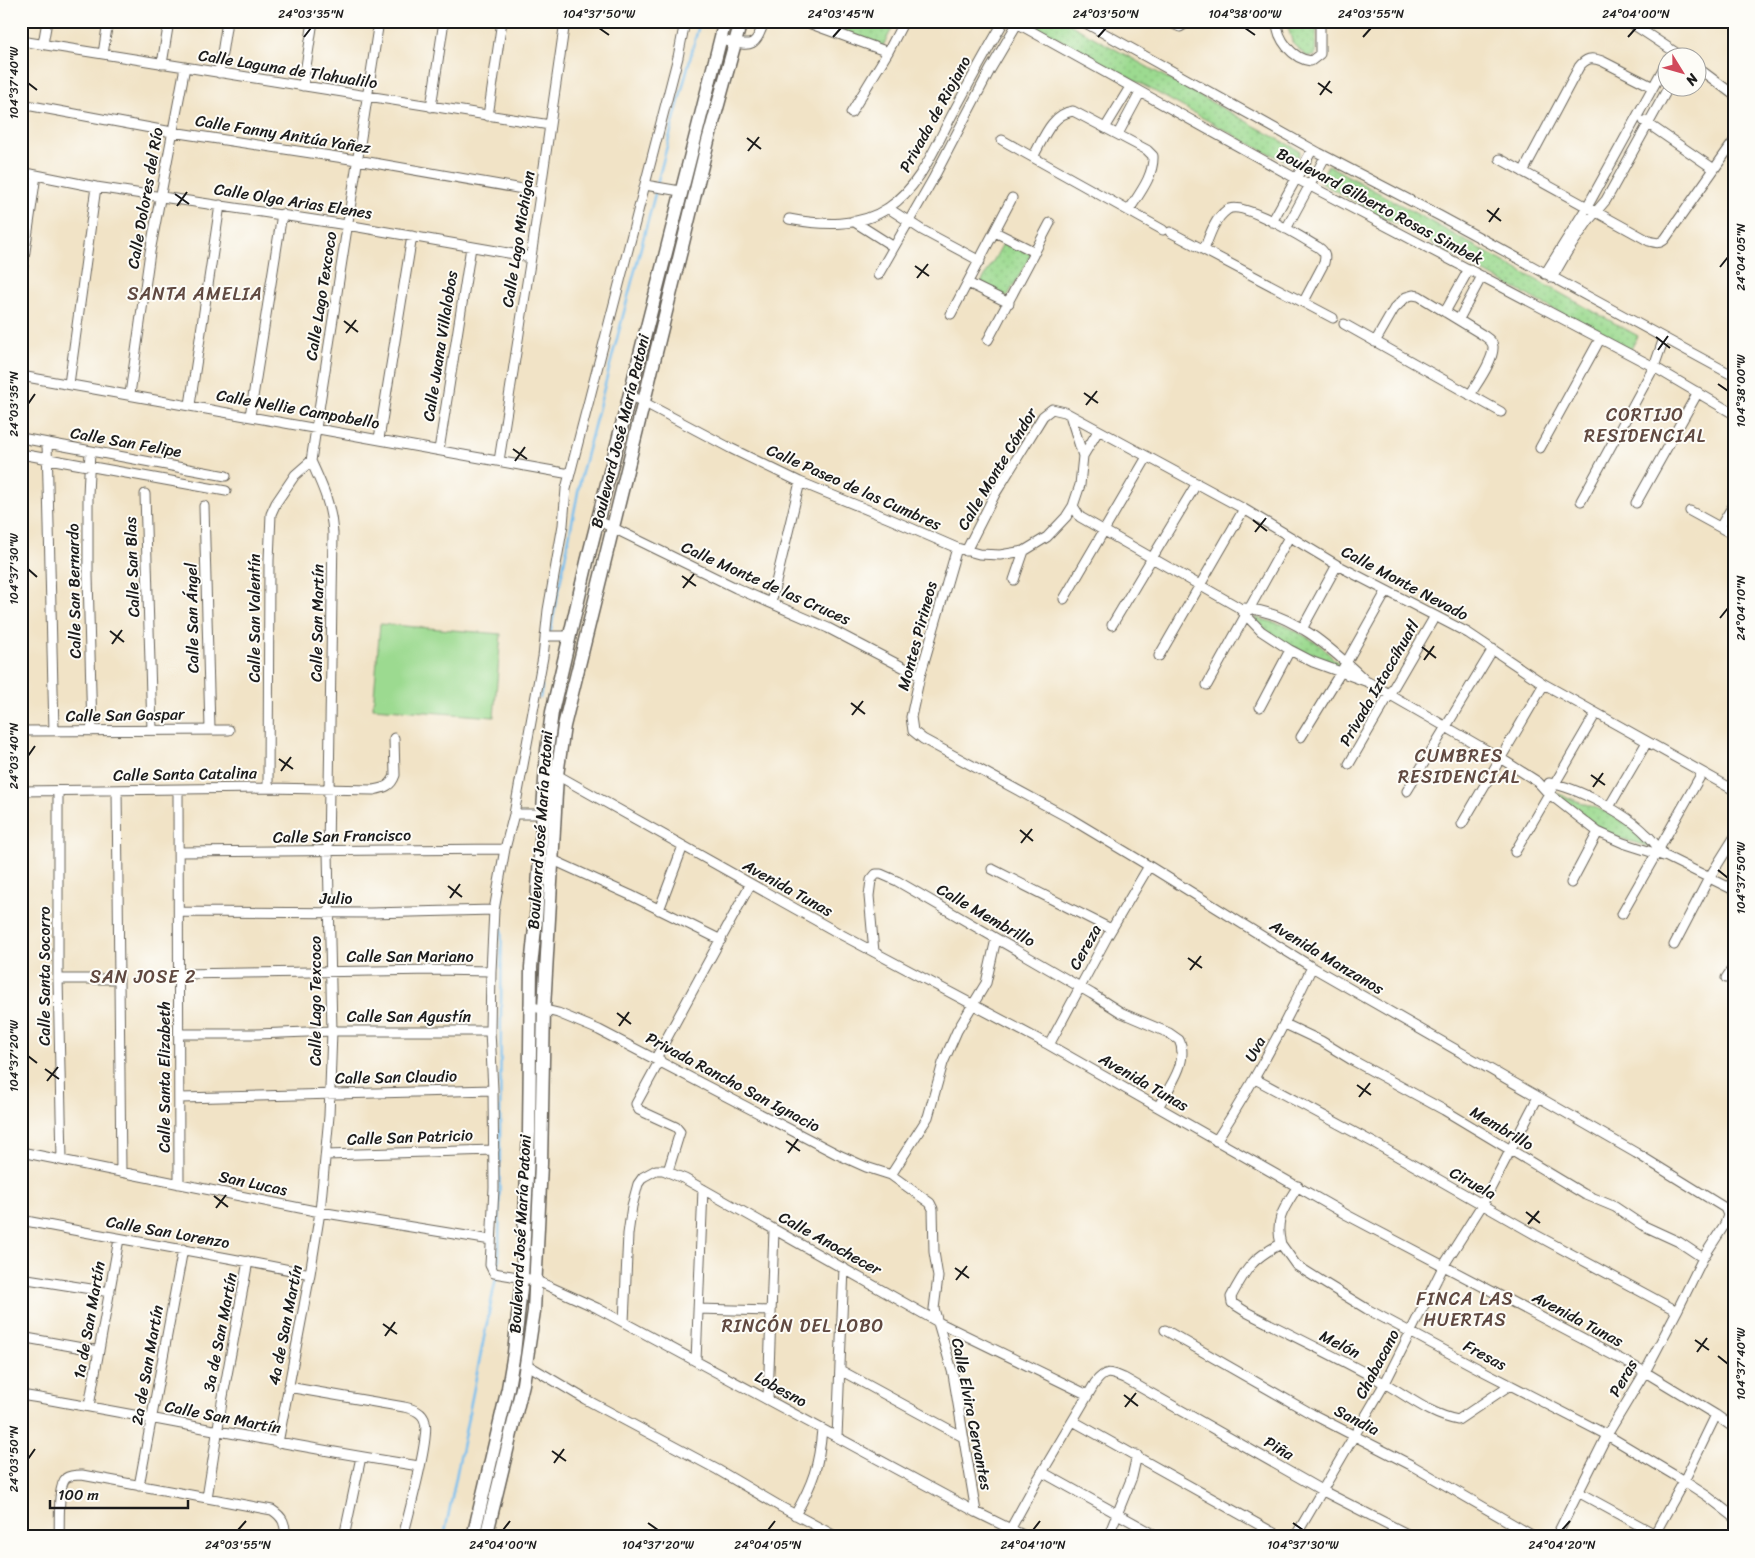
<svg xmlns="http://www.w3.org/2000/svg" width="1755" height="1558" viewBox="0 0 1755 1558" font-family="Sriracha,sans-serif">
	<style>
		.grass { fill: url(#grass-dots); stroke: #5c7b56 }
		.garden { fill: #9cda90; stroke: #5c7b56 }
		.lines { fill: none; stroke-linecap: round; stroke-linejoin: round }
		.stream { stroke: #77bfef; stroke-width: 2.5 }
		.street-casing { stroke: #676258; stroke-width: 11 }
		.secondary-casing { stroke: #676258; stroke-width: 15 }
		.street { stroke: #fff; stroke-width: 9 }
		.secondary { stroke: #fff; stroke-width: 12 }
		.ticks { fill: none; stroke: #1c1c1c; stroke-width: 2 }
		.labels { text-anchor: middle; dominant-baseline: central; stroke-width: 4; stroke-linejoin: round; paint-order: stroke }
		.street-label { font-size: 16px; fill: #1c1c1c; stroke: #fdfcf7 }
		.neighbourhood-label { font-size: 18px; letter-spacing: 1px; fill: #604941; stroke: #fdfcf7 }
		.neatline { fill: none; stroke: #1c1c1c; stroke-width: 2 }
		.ticks-label { font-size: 12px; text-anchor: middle; fill: #1c1c1c }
	</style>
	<defs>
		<pattern id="grass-dots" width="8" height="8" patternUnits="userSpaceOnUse" patternTransform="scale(1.25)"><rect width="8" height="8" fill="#9cda90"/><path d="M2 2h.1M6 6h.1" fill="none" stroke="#86ba7c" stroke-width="1.8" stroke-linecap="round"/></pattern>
	</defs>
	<rect width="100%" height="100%" fill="#fdfcf7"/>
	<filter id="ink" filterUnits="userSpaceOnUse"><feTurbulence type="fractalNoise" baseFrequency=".02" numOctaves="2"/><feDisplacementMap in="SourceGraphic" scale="10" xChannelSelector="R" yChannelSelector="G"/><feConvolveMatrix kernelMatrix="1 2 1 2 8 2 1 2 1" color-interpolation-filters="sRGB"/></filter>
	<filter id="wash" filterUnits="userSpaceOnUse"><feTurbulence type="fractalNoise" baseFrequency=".0096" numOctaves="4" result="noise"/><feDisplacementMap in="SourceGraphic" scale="20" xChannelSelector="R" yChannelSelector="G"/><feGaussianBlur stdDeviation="1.12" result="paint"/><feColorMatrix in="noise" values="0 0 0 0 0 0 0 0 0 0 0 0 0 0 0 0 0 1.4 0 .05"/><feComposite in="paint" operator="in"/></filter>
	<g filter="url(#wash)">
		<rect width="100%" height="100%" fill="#f1e3c6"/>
		<path class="grass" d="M 817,21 L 896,21 L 883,46 Z
			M 1026,21 L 1064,21 L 1300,151 L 1295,164 L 1265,152 Z
			M 1286,21 L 1317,21 L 1315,56 L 1306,56 L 1293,44 Z
			M 1328,165 L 1638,336 L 1630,351 L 1319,182 Z
			M 1005,240 L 1031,255 L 1007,297 L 981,283 Z
			M 1253,617 L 1285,625 L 1319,644 L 1343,668 L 1309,657 L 1273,637 Z
			M 1556,793 L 1604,811 L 1627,824 L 1653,848 L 1619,838 L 1595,825 Z"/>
		<path class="garden" d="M 380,624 L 501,634 L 494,717 L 373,708 Z"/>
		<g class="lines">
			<path class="stream" d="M 657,184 L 700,21
				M 550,634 L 582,472 L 656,190
				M 540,698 L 542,686
				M 444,1537 L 499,1263 L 502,887"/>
		</g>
	</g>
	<g filter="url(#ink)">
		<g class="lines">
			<defs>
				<path id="street" d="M 677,21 L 685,22 L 678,57 L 566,489 L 563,525 L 548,610 L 543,657 L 514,814 L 505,849 L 494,910 L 491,971 L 490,1031 L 493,1090 L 494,1188 L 490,1265 L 494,1273 L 535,1280 L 597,1308 L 976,1512 L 1027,1537
					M 803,21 L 888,52
					M 1013,21 L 1297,179 L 1654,367 L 1734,414
					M 1082,21 L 1319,153 L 1440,216 L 1734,376
					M 1171,21 L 1173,24 L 1180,27 L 1190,21
					M 1277,21 C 1277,40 1293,59 1311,61 L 1320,54 L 1320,21
					M 1634,25 L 1684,58
					M 720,40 C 747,44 755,53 764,21
					M 21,41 L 550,125
					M 43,44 L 47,21
					M 103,54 L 108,21
					M 162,64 L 169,21
					M 1698,68 L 1734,95
					M 219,73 L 227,21
					M 303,86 L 313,21
					M 21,104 L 172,132 L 357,160 L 540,192
					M 431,107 L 444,21
					M 851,113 L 888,52 L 904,21
					M 488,116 L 502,21
					M 1644,121 L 1714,169
					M 1105,128 L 1130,87
					M 1118,134 L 1140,93
					M 1002,140 L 1163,230
					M 1033,157 C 1043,140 1051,114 1073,111 L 1147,150 L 1153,156 C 1154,176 1139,194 1129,210
					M 1500,159 L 1649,241 C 1656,243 1660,244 1665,239 L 1734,141
					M 21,172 L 96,187 L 347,225 L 531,257
					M 1523,172 L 1579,67 C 1586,58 1591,57 1602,61 L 1653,87
					M 645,185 L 680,191
					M 888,208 L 922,230 L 980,261
					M 789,219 C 821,225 859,228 888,208 C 920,187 935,147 952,115 C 969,83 986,52 1004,21
					M 853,221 L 894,247
					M 1272,222 L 1312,150
					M 1286,229 L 1325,157
					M 995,232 L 1035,252
					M 1170,232 L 1333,318
					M 1204,250 C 1209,237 1214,219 1227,210 C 1241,199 1302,238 1318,247 C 1325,252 1326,255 1324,263 L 1304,301
					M 1545,274 L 1587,207 L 1668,60
					M 878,275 L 933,179 L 990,70 L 1017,24
					M 1552,278 L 1567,252 L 1589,220 L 1606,200 L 1668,88
					M 21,279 L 36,175
					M 968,283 L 1009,303
					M 1445,312 L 1469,269
					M 951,314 L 1012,198
					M 1459,319 L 1482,276
					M 1344,324 L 1501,412
					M 988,340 L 1050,223
					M 1375,342 L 1394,309 L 1406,297 L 1413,295 L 1419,296 L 1483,335 C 1487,338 1493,341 1493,347 C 1494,360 1477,383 1470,395
					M 21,376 L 570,474
					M 69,384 L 96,187
					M 130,394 L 150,252 L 185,67
					M 630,395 L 730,448 L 800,482 L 890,519 L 957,548 L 979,554 L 1000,555 L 1024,551 L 1047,537 L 1066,517 L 1073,506 L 1080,485 L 1083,456 L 1070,415
					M 190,405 L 220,205
					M 250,416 L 282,214
					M 21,438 L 226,476
					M 379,439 L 412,236
					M 47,443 L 54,731
					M 1540,448 L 1600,339
					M 439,450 L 471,247
					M 90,451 L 88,495 L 88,576 L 92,731
					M 21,454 L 226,491
					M 1083,456 L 1098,431
					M 311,461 L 379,21
					M 499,461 L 531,257 L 565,21
					M 145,494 L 152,730
					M 1581,501 L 1654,367 L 1664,338
					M 1636,503 L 1698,392
					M 204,506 L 210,729
					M 1073,506 L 1080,517 L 1238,607 L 1261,631 L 1290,650 L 1313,662 L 1368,682 L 1500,758 L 1538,782 L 1548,793 L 1598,832 L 1623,843 L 1667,857 L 1734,890
					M 1690,511 L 1734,535
					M 597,520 L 736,588 L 828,628 L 920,676
					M 1720,527 L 1734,504
					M 957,548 L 920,676 L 911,717 L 913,731 L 923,739 L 1071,819 L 1149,866 L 1312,967 L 1636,1153 L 1725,1208 L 1728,1215 L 1725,1224 L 1703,1258 L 1677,1311 L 1645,1372 L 1607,1435 L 1556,1537
					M 966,551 L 995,494 L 1043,416 L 1052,409 L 1065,412 L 1244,509 L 1337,565 L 1468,633 L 1544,684 L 1734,790
					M 1014,580 L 1024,551
					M 1064,599 L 1147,457
					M 771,603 L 800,482
					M 1244,608 C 1292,612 1331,648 1364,679
					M 1112,625 L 1197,483
					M 1302,629 L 1337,565
					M 545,636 L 569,636
					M 1159,656 L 1244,509
					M 1207,685 L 1289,537
					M 1260,707 L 1290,650
					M 21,731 L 229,730
					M 1301,737 L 1341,672 L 1386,592
					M 1349,764 L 1435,616
					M 557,775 L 842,935 L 1049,1045 L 1347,1215 L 1645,1372 L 1716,1415 L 1734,1428
					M 1549,783 C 1576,787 1627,814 1646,834 C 1652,839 1656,846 1662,852
					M 268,788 L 269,560 L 271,514 L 276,503 L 295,475 L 311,461
					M 117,790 L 121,1172
					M 178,790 L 179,1184
					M 21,791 L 268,788 L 373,790 C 383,788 391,787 395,775 L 394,738
					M 58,791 L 58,979 L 62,1160
					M 1407,791 L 1493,649
					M 1609,807 L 1647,742
					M 514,814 L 542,814
					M 1462,824 L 1544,684
					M 178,852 L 505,849
					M 1515,852 L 1596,713
					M 553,860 L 630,895 L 721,940
					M 992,869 L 1111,929
					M 1571,883 L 1598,832
					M 659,910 L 683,846
					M 179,912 L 370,913 L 494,910
					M 1622,914 L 1702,773
					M 1674,945 L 1709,878 L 1734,838
					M 874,952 L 869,896 L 871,880 L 876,874 L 881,874 L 897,881 L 1092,994 L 1122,1013 L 1169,1033 L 1179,1040 C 1190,1061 1168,1089 1158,1107
					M 179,974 L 434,970 L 491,971
					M 1726,978 L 1734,966
					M 58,979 L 118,979
					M 529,1006 L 558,1013 L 599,1030 L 837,1154 L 866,1167 L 891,1175 L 928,1117 L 943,1063 L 957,1031 L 986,983 L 996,939
					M 1285,1024 L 1321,1041 L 1352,1060 L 1444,1110 L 1584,1194 L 1615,1207 L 1642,1225 L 1679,1242 L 1703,1258
					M 179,1034 L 257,1034 L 332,1031 L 490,1031
					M 1049,1045 L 1107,937 L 1149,866
					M 656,1058 L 750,885
					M 660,1060 L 636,1104 L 639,1110 L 676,1127 L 680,1132 L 668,1171
					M 1255,1079 L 1378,1145 L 1536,1235 L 1677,1311
					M 180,1098 L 493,1090
					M 1216,1141 C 1252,1085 1284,1027 1312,967
					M 21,1152 L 320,1212 L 491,1240
					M 326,1155 L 494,1150
					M 891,1175 L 930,1203 L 933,1209 L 934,1252 L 938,1277 L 934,1309 L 953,1374 L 976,1512
					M 1298,1186 C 1285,1207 1274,1219 1281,1244 C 1252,1258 1246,1269 1231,1297 L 1232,1303 L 1248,1313 C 1293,1336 1339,1358 1384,1383 C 1408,1396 1430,1415 1458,1420 L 1510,1385
					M 21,1220 C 117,1239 214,1254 310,1274
					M 1281,1244 L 1296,1265 L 1326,1284 L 1367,1309 L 1483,1371 L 1607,1435 L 1684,1481 L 1707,1496 L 1734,1517
					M 21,1278 L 110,1292
					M 698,1309 L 771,1311
					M 624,1322 L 628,1234 L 632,1206 L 638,1184 L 643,1177 L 656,1170 L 663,1170 L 685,1179 L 938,1322 L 1088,1395
					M 1165,1330 L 1312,1414 L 1411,1465 L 1535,1537
					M 21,1337 L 99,1351
					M 696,1361 L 703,1189
					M 526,1364 L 585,1399 L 718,1470 L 781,1507 L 837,1537
					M 840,1370 L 963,1437
					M 288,1387 L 404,1407 C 413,1409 423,1412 425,1422 C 430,1437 408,1516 403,1537
					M 21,1395 C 154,1417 286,1446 419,1466
					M 768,1399 L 774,1230
					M 89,1406 L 119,1239
					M 1073,1421 L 1281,1537
					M 837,1437 L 844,1268
					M 278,1443 L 310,1274 L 320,1212 L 329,1116 L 332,1031 L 328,852 L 333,533 C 331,504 323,487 311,461
					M 1042,1472 L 1159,1537
					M 139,1486 L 183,1249
					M 1578,1492 L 1655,1534
					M 207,1498 L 222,1402 L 248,1261
					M 795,1515 C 813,1483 819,1466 822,1429
					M 59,1537 C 60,1525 57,1486 66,1478 C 70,1475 77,1475 82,1475 L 272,1510 C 283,1517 286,1524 285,1537
					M 344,1537 L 361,1457
					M 1006,1537 L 1034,1486 L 1095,1383 C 1105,1370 1109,1372 1124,1378 L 1323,1491 L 1413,1537
					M 1108,1537 L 1132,1477 L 1137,1455
					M 1295,1537 L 1385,1383 L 1444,1265 L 1482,1205 L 1538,1097
					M 1388,1537 L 1395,1528
					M 1653,1537 L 1684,1481 L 1716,1415"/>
				<path id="secondary" d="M 473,1537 L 508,1388 L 514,1353 L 522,1278 L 529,1132 L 531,967 L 536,918 L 547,750 L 552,712 L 587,562 L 725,21
					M 486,1537 L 523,1384 L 534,1311 L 541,1164 L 544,1008 L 557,775 L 564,726 L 708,141 L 741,21"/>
			</defs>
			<use href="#street" class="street-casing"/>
			<use href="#secondary" class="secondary-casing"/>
			<use href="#street" class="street"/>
			<use href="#secondary" class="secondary"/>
		</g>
	</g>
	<path class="ticks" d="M 599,28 L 609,35M 1245,28 L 1255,35M 304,37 L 311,28M 833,37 L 841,28M 1098,37 L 1106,28M 1363,37 L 1371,28M 1628,37 L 1636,28M 28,83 L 37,90M 1318,83 L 1332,93M 1320,95 L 1330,81M 747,138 L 761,149M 748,151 L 759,137M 175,194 L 189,204M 177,206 L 187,192M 1487,210 L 1501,221M 1489,222 L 1499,208M 915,266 L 929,276M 1720,267 L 1728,257M 917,278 L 928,264M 344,321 L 358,332M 346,333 L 356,320M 1656,337 L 1670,348M 1658,350 L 1668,336M 1718,384 L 1728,391M 1084,393 L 1098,403M 28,404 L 35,394M 1086,405 L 1097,391M 513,449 L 527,459M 515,461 L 525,447M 1253,520 L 1267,531M 1255,532 L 1266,518M 28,569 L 37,577M 682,576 L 696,586M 683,588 L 694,574M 1720,618 L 1728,608M 110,631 L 124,642M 112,644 L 122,630M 1422,647 L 1436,658M 1424,660 L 1434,646M 851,703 L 865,714M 852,715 L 863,701M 28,756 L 35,746M 279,759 L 293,769M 281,771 L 291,757M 1591,775 L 1605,785M 1593,787 L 1603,773M 1020,830 L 1033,841M 1021,843 L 1032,829M 1718,870 L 1728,878M 448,886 L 462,897M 450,898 L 460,884M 1188,958 L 1202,968M 1190,970 L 1201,956M 617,1013 L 631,1024M 619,1026 L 629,1012M 28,1056 L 37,1063M 45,1069 L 59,1079M 47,1081 L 58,1067M 1357,1085 L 1371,1095M 1359,1097 L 1370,1083M 786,1141 L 800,1151M 788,1153 L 798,1139M 214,1196 L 228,1207M 216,1208 L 226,1195M 1526,1212 L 1540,1223M 1528,1224 L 1539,1211M 955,1268 L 969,1278M 956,1280 L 967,1266M 383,1324 L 397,1334M 385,1336 L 395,1322M 1695,1340 L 1709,1350M 1697,1352 L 1707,1338M 1718,1356 L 1728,1364M 1124,1395 L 1138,1406M 1125,1407 L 1136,1393M 552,1451 L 566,1461M 28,1459 L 35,1449M 554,1463 L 564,1449M 648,1523 L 658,1530M 1293,1523 L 1303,1530M 238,1530 L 246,1521M 503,1530 L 510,1521M 768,1530 L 775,1521M 1033,1530 L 1040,1521M 1562,1530 L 1570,1521"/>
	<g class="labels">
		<g class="street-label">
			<text transform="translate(288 69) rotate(9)">Calle Laguna de Tlahualilo</text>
			<text transform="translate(935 114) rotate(-61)">Privada de Riojano</text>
			<text transform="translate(283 134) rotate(9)">Calle Fanny Anitúa Yañez</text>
			<text transform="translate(145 198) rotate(-80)">Calle Dolores del Río</text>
			<text transform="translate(293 201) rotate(9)">Calle Olga Arias Elenes</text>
			<text transform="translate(1380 206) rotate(28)">Boulevard Gilberto Rosas Simbek</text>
			<text transform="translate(518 239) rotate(-81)">Calle Lago Michigan</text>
			<text transform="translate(321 296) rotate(-81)">Calle Lago Texcoco</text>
			<text transform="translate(440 346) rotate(-81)">Calle Juana Villalobos</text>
			<text transform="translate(298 409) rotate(10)">Calle Nellie Campobello</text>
			<text transform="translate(620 431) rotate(-76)">Boulevard José María Patoni</text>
			<text transform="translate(126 442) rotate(10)">Calle San Felipe</text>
			<text transform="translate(997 469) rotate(-59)">Calle Monte Cóndor</text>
			<text transform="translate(854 487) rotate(24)">Calle Paseo de las Cumbres</text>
			<text transform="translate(132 567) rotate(-92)">Calle San Blas</text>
			<text transform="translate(766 583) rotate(24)">Calle Monte de las Cruces</text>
			<text transform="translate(1405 583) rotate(28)">Calle Monte Nevado</text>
			<text transform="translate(74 591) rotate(-91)">Calle San Bernardo</text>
			<text transform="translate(192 618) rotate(-91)">Calle San Ángel</text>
			<text transform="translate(254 618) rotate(-90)">Calle San Valentín</text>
			<text transform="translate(317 623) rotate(-89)">Calle San Martín</text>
			<text transform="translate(917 636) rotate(-75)">Montes Pirineos</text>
			<text transform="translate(1379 683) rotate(-60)">Privada Iztaccíhuatl</text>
			<text transform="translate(125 715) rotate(-1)">Calle San Gaspar</text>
			<text transform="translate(185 774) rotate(-1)">Calle Santa Catalina</text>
			<text transform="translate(540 830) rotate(-86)">Boulevard José María Patoni</text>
			<text transform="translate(342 836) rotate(-1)">Calle San Francisco</text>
			<text transform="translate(788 888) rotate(29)">Avenida Tunas</text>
			<text x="336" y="898">Julio</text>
			<text transform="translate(986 915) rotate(30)">Calle Membrillo</text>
			<text transform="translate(1085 947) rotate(-61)">Cereza</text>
			<text x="410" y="956">Calle San Mariano</text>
			<text transform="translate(1327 957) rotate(31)">Avenida Manzanos</text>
			<text transform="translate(44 976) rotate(-90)">Calle Santa Socorro</text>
			<text transform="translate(315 1001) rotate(-90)">Calle Lago Texcoco</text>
			<text x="409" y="1016">Calle San Agustín</text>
			<text transform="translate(1255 1049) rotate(-62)">Uva</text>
			<text transform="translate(164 1077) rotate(-90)">Calle Santa Elizabeth</text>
			<text transform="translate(396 1077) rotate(-1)">Calle San Claudio</text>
			<text transform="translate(733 1082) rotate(28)">Privada Rancho San Ignacio</text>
			<text transform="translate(1144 1082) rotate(30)">Avenida Tunas</text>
			<text transform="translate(1502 1128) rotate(31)">Membrillo</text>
			<text transform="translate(410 1137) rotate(-2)">Calle San Patricio</text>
			<text transform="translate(253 1183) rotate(12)">San Lucas</text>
			<text transform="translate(1473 1183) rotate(29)">Ciruela</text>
			<text transform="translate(168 1232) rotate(10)">Calle San Lorenzo</text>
			<text transform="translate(520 1234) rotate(-87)">Boulevard José María Patoni</text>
			<text transform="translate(830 1243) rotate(29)">Calle Anochecer</text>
			<text transform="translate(1578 1319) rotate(28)">Avenida Tunas</text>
			<text transform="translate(89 1320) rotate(-80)">1a de San Martín</text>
			<text transform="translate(285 1325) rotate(-79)">4a de San Martín</text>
			<text transform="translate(220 1332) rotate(-79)">3a de San Martín</text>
			<text transform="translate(1340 1344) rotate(27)">Melón</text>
			<text transform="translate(1485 1355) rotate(28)">Fresas</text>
			<text transform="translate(1377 1364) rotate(-62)">Chabacano</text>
			<text transform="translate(147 1365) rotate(-80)">2a de San Martín</text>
			<text transform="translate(1623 1378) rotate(-60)">Peras</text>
			<text transform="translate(781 1389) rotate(29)">Lobesno</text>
			<text transform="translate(972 1414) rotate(79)">Calle Elvira Cervantes</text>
			<text transform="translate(223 1417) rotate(11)">Calle San Martín</text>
			<text transform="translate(1357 1420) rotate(27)">Sandia</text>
			<text transform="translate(1279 1448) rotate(30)">Piña</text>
		</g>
		<g class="neighbourhood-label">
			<text x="195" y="294">SANTA AMELIA</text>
			<text x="1645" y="415">CORTIJO<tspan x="1645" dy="21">RESIDENCIAL</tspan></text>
			<text x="1459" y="756">CUMBRES<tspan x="1459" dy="21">RESIDENCIAL</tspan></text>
			<text x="143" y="977">SAN JOSE 2</text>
			<text x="1465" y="1299">FINCA LAS<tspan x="1465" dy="21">HUERTAS</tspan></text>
			<text x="803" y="1326">RINCÓN DEL LOBO</text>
		</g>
	</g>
	<rect width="1755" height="1558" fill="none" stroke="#fdfcf7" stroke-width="55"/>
	<g transform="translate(1682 72) rotate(127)"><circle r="24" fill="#fdfcf7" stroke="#a3a29f"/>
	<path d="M0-4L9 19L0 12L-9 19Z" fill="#d1495b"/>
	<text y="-8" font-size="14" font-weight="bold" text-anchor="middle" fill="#1c1c1c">N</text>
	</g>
	<path d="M50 1500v8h138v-8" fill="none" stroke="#1c1c1c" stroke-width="2.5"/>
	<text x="58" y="1500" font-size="15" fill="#1c1c1c" stroke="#fdfcf7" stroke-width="4" paint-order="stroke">100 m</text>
	<rect x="28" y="28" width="1700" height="1502" class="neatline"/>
	<g class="ticks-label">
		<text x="311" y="18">24°03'35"N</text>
		<text x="599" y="18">104°37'50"W</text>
		<text x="841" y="18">24°03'45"N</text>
		<text x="1106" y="18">24°03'50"N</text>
		<text x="1245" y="18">104°38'00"W</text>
		<text x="1371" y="18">24°03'55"N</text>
		<text x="1636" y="18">24°04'00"N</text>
		<text transform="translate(14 83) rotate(-90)" y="4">104°37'40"W</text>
		<text transform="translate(1741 257) rotate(-90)" y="4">24°04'05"N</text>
		<text transform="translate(1741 391) rotate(-90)" y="4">104°38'00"W</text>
		<text transform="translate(14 404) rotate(-90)" y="4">24°03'35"N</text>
		<text transform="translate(14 569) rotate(-90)" y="4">104°37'30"W</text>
		<text transform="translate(1741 608) rotate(-90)" y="4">24°04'10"N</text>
		<text transform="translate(14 756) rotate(-90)" y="4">24°03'40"N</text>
		<text transform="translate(1741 878) rotate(-90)" y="4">104°37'50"W</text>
		<text transform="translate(14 1056) rotate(-90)" y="4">104°37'20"W</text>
		<text transform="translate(1741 1364) rotate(-90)" y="4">104°37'40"W</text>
		<text transform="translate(14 1459) rotate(-90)" y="4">24°03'50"N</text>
		<text x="238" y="1549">24°03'55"N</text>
		<text x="503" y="1549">24°04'00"N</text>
		<text x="658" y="1549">104°37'20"W</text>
		<text x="768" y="1549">24°04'05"N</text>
		<text x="1033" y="1549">24°04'10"N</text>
		<text x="1303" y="1549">104°37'30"W</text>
		<text x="1562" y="1549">24°04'20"N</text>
	</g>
</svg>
